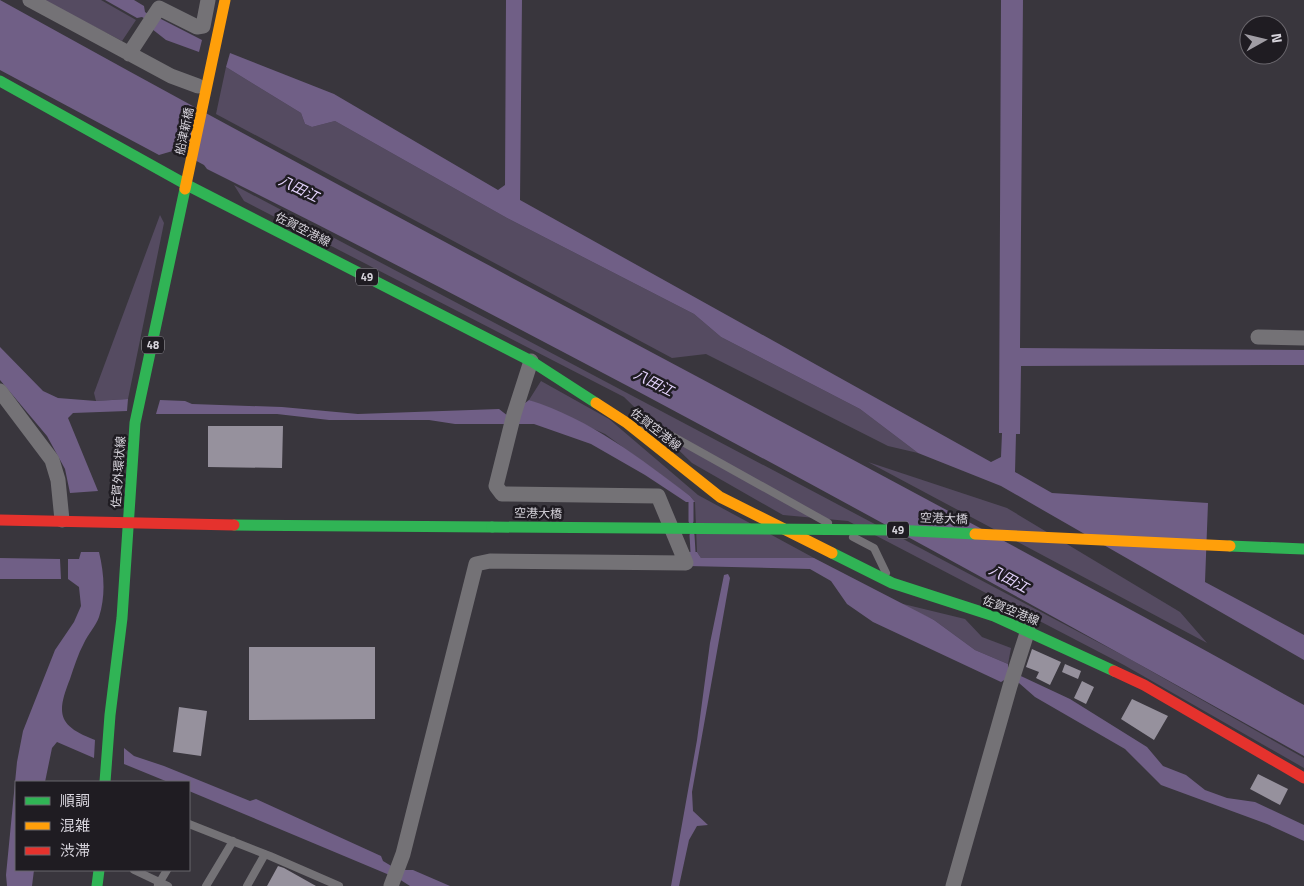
<svg xmlns="http://www.w3.org/2000/svg" width="1304" height="886" viewBox="0 0 1304 886" font-family="'Titillium Web','Noto Sans JP',sans-serif">
	<style>
		.green { fill: #554b61 }
		.water { fill: #705f86 }
		.lines { fill: none; stroke-linecap: round; stroke-linejoin: round }
		.stream { stroke: #705f86; stroke-width: 5 }
		.building { fill: #96919d }
		.lane { stroke: #747276; stroke-width: 8 }
		.street { stroke: #747276; stroke-width: 15 }
		.fast { stroke: #30b455; stroke-width: 11 }
		.slow { stroke: #ff9f0a; stroke-width: 11 }
		.jam { stroke: #e5322d; stroke-width: 11 }
		.fast-bridge { stroke: #30b455; stroke-width: 11 }
		.slow-bridge { stroke: #ff9f0a; stroke-width: 11 }
		.labels { text-anchor: middle; dominant-baseline: central; stroke-width: 5; stroke-linejoin: round; paint-order: stroke }
		.shield { fill: #1f1c22; stroke: #a09da4; stroke-width: 1 }
		.shield-label { font-size: 11px; font-weight: bold; fill: #d7d4dc }
		.street-label { font-size: 12px; fill: #d7d4dc; stroke: #1f1c22 }
		.water-label { font-size: 14px; font-style: italic; fill: #e6d5ff; stroke: #1f1c22 }
	</style>
	<rect width="100%" height="100%" fill="#39363d"/>
	<path class="green" d="M 43,0 L 101,0 L 136,20 L 122,41 Z
		M 226,67 L 301,113 L 305,124 L 312,127 L 335,121 L 507,218 L 694,314 L 721,337 L 860,409 L 918,453 L 888,446 L 706,354 L 672,358 L 216,114 Z
		M 234,185 L 1128,658 L 1304,758 L 1304,768 L 1124,665 L 848,521 L 783,515 L 692,463 L 624,397 L 244,201 Z
		M 160,215 L 164,223 L 128,399 L 96,401 L 94,393 Z
		M 541,381 L 609,419 L 698,495 L 814,558 L 701,558 L 697,552 L 695,502 L 690,496 L 605,434 L 529,400 Z
		M 868,462 L 1007,508 L 1180,612 L 1207,643 Z
		M 895,602 L 965,619 L 982,637 L 1011,648 L 1008,664 L 975,650 L 934,620 Z"/>
	<path class="water" d="M 0,0 C 432,240 872,465 1304,705 L 1304,756 C 942,554 578,354 207,169 L 204,165 L 176,150 L 159,155 L 0,70 Z
		M 105,0 L 134,0 L 144,6 L 145,12 L 157,20 L 161,19 L 202,40 L 199,52 L 166,40 L 152,29 L 154,24 L 142,17 L 137,18 Z
		M 506,0 L 522,0 L 520,200 L 991,462 L 1001,457 L 1002,433 L 999,433 L 1001,0 L 1023,0 L 1020,348 L 1304,350 L 1304,365 L 1021,366 L 1020,434 L 1016,434 L 1015,472 L 1052,493 L 1208,503 L 1205,582 L 1304,635 L 1304,660 L 1001,486 L 918,453 L 860,409 L 721,337 L 694,314 L 507,218 L 335,121 L 312,127 L 305,124 L 301,113 L 226,67 L 230,53 L 334,94 L 498,190 L 505,185 Z
		M 0,347 L 43,391 L 58,398 L 96,401 L 128,399 L 127,411 L 73,413 L 68,418 L 98,491 L 70,493 L 65,469 L 47,436 L 0,380 Z
		M 160,400 L 185,401 L 192,404 L 282,407 L 358,414 L 499,409 L 508,416 L 529,400 C 590,419 640,458 690,496 L 695,502 L 686,502 L 645,475 L 591,444 L 534,424 L 455,424 L 429,420 L 329,420 L 277,414 L 156,414 Z
		M 81,552 L 99,552 C 104,573 106,595 99,617 C 96,626 88,634 84,643 C 78,654 74,667 70,679 C 56,714 58,726 95,740 L 94,758 L 57,742 L 52,748 L 45,782 L 16,782 L 16,870 L 34,870 L 32,886 L 7,886 L 6,875 L 17,762 L 23,731 L 55,650 L 74,622 L 81,606 L 79,587 L 68,579 L 68,559 L 79,559 Z
		M 689,552 L 697,552 L 701,558 L 814,558 L 934,620 L 975,650 L 1008,664 L 1008,670 L 1070,699 L 1147,747 L 1163,766 L 1186,775 L 1205,790 L 1227,798 L 1255,802 L 1304,825 L 1304,841 L 1267,824 L 1161,785 L 1125,749 L 1035,697 L 1019,683 L 1006,679 L 1001,682 L 873,622 L 847,604 L 831,581 L 810,569 L 688,566 Z
		M 0,558 L 60,559 L 61,579 L 0,579 Z
		M 728,574 L 730,578 L 692,792 L 693,811 L 708,825 L 697,826 L 689,840 L 679,886 L 671,886 L 697,740 L 710,643 L 724,575 Z
		M 124,748 L 134,756 L 164,766 L 250,801 L 256,799 L 381,856 L 383,861 L 398,870 L 413,870 L 450,886 L 410,886 L 399,879 L 189,791 L 189,782 L 168,782 L 124,764 Z"/>
	<g class="lines">
		<path class="stream" d="M 691,502 L 691,521
			M 692,535 L 693,552"/>
	</g>
	<path class="building" d="M 208,426 L 283,426 L 282,468 L 208,467 Z
		M 249,647 L 375,647 L 375,719 L 249,720 Z
		M 1032,649 L 1061,662 L 1050,685 L 1036,678 L 1039,672 L 1026,667 Z
		M 1065,664 L 1081,671 L 1078,679 L 1062,672 Z
		M 1082,681 L 1094,687 L 1086,704 L 1074,698 Z
		M 1132,699 L 1168,716 L 1154,740 L 1121,719 Z
		M 179,707 L 207,711 L 201,756 L 173,752 Z
		M 1258,774 L 1288,789 L 1280,805 L 1250,789 Z
		M 278,866 L 284,868 L 316,886 L 267,886 Z"/>
	<g class="lines">
		<path class="lane" d="M 644,427 L 663,431 L 828,523
			M 853,537 L 874,548 L 886,573
			M 189,824 L 270,856 L 339,886
			M 134,870 L 168,886
			M 158,885 L 167,870
			M 206,886 L 233,841
			M 247,886 L 265,854"/>
		<path class="street" d="M 30,0 L 171,76 L 198,86
			M 129,54 L 159,8 L 197,27 L 203,26 L 208,0
			M 1258,337 L 1304,338
			M 0,391 L 52,460 L 58,480 L 62,520
			M 391,886 L 403,854 L 476,564 L 490,561 L 686,563 L 658,496 L 502,494 L 496,486 L 514,414 L 531,361
			M 953,886 L 1010,686 L 1028,630"/>
		<path class="fast" d="M 0,81 L 187,185 L 531,361 L 596,403
			M 234,525 L 492,527
			M 832,553 L 892,583 L 994,616 L 1114,671
			M 105,782 L 110,715 L 122,618 L 135,423 L 185,189
			M 97,886 L 99,870"/>
		<path class="slow" d="M 185,189 L 225,0
			M 596,403 L 627,423 L 720,497 L 832,553"/>
		<path class="jam" d="M 0,520 L 234,525
			M 1114,671 L 1144,685 L 1304,778"/>
		<path class="fast-bridge" d="M 492,527 L 894,530 L 975,534
			M 1230,546 L 1304,549"/>
		<path class="slow-bridge" d="M 975,534 L 1230,546"/>
	</g>
	<g class="labels">
		<g class="shield">
			<rect x="356" y="268.5" width="22" height="17" rx="4"/>
			<rect x="142" y="336.5" width="22" height="17" rx="4"/>
			<rect x="887" y="521.5" width="22" height="17" rx="4"/>
		</g>
		<g class="shield-label">
			<text x="367" y="277">49</text>
			<text x="153" y="345">48</text>
			<text x="898" y="530">49</text>
		</g>
		<g class="street-label">
			<text transform="translate(184 131) rotate(-78)">船津新橋</text>
			<text transform="translate(303 229) rotate(27)">佐賀空港線</text>
			<text transform="translate(656 429) rotate(38)">佐賀空港線</text>
			<text transform="translate(118 472) rotate(-86)">佐賀外環状線</text>
			<text transform="translate(538 513) rotate(1)">空港大橋</text>
			<text transform="translate(944 518) rotate(2)">空港大橋</text>
			<text transform="translate(1011 610) rotate(22)">佐賀空港線</text>
		</g>
		<g class="water-label">
			<text transform="translate(299 188) rotate(26)">八田江</text>
			<text transform="translate(654 382) rotate(27)">八田江</text>
			<text transform="translate(1009 578) rotate(29)">八田江</text>
		</g>
	</g>
	<rect x="15" y="781" width="175" height="90" fill="#1f1c22" stroke="#69666c"/>
	<rect x="25" y="797" width="25" height="8" fill="#30b455" stroke="#69666c"/>
	<text x="60" y="806" font-size="15" fill="#d7d4dc">順調</text>
	<rect x="25" y="822" width="25" height="8" fill="#ff9f0a" stroke="#69666c"/>
	<text x="60" y="831" font-size="15" fill="#d7d4dc">混雑</text>
	<rect x="25" y="847" width="25" height="8" fill="#e5322d" stroke="#69666c"/>
	<text x="60" y="856" font-size="15" fill="#d7d4dc">渋滞</text>
	<g transform="translate(1264 40) rotate(82)"><circle r="24" fill="#1f1c22" stroke="#69666c"/>
	<path d="M0-4L9 19L0 12L-9 19Z" fill="#a09da4"/>
	<text y="-8" font-size="14" font-weight="bold" text-anchor="middle" fill="#d7d4dc">N</text>
	</g>
</svg>
